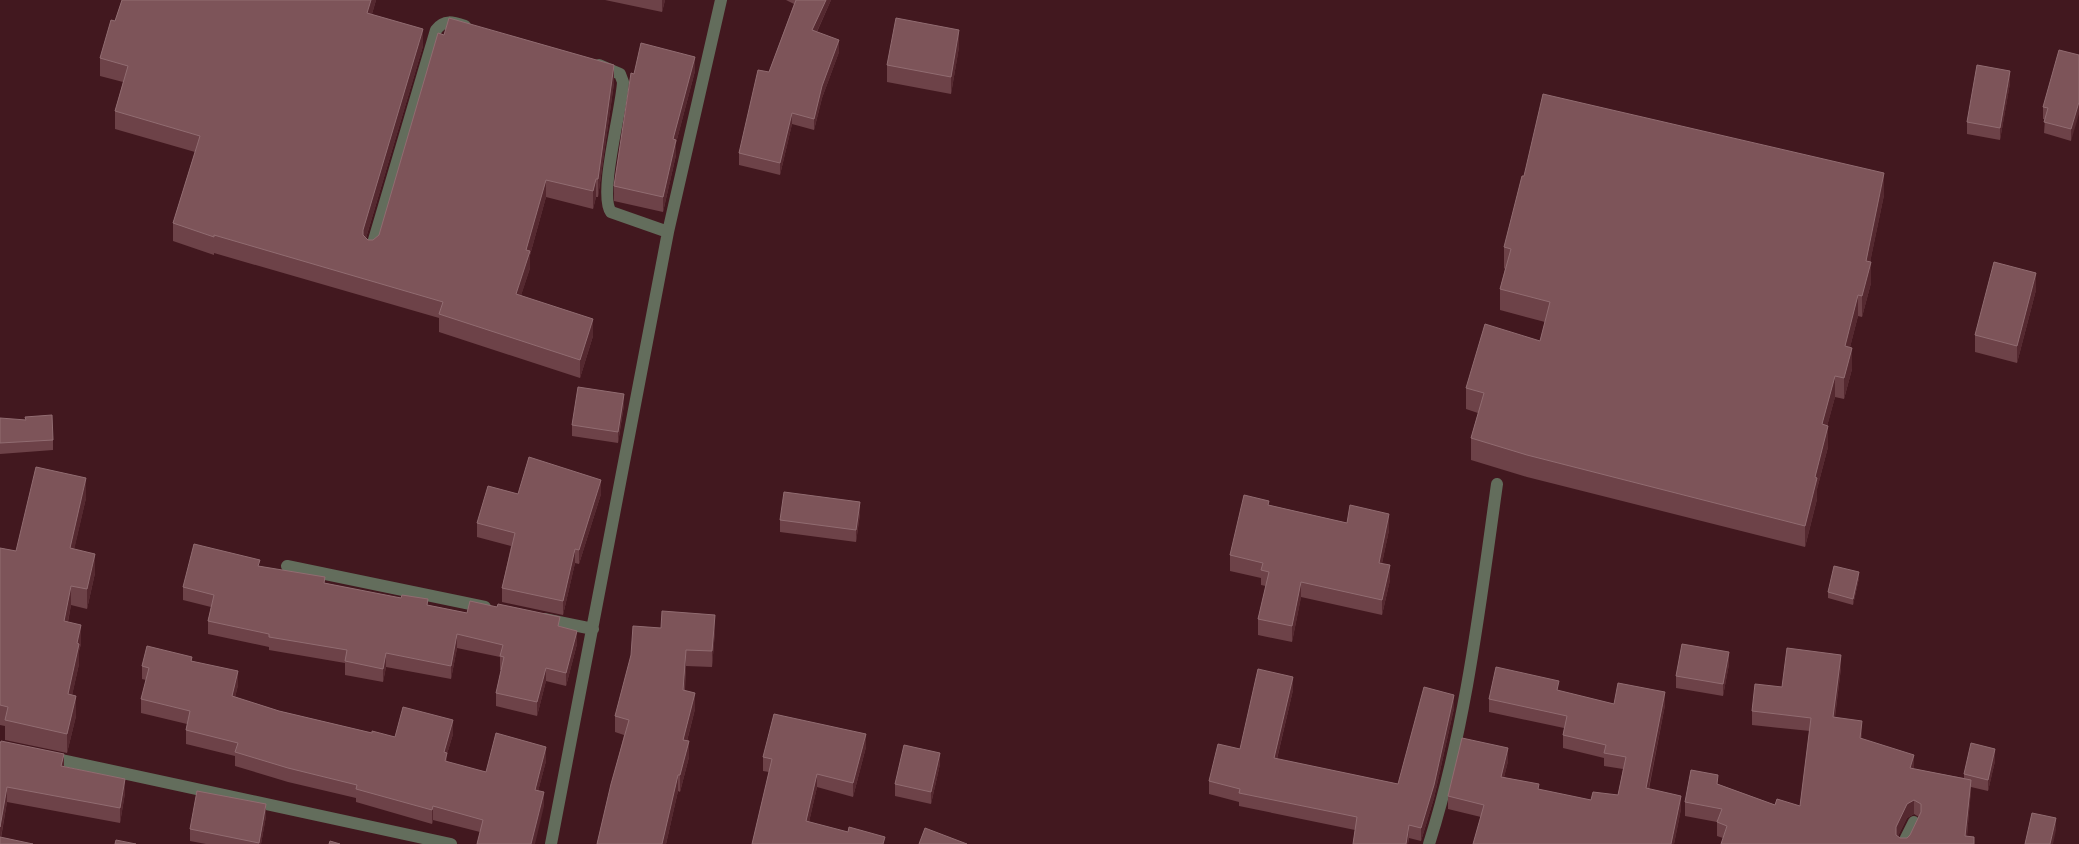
<svg xmlns="http://www.w3.org/2000/svg" width="2079" height="844" viewBox="0 0 2079 844" font-family="'IBM Plex Serif',serif">
	<style>
		.lines { fill: none; stroke-linecap: round; stroke-linejoin: round }
		.minor { stroke: #636d5c; stroke-width: 12 }
		.wall { fill: #6d4248; fill-rule: evenodd }
		.shaded-wall { fill: #552930 }
		.building { fill: #7d5459; stroke: #916c71; fill-rule: evenodd }
	</style>
	<rect width="100%" height="100%" fill="#42181f"/>
	<g class="lines">
		<path class="minor" d="M 599,65 L 620,74 L 623,82 C 622,108 598,195 611,212 L 668,232
			M 371,250 L 436,30 C 444,19 453,22 465,26
			M 287,566 L 485,607
			M 544,619 L 593,629
			M 48,757 L 451,844
			M 551,844 L 668,232 L 721,0
			M 1429,844 C 1466,727 1480,605 1497,484
			M 1903,844 L 1914,822"/>
	</g>
	<path class="wall" d="M 122,0 L 376,0 L 372,14 L 423,46 L 366,238 L 368,240 L 373,240 L 614,83 L 598,197 L 596,197 L 593,209 L 546,197 L 530,255 L 530,268 L 521,295 L 593,336 L 580,378 L 439,332 L 439,318 L 214,253 L 214,255 L 173,241 L 173,223 L 195,152 L 115,129 L 115,111 L 123,82 L 100,76 L 100,58 L 115,21 Z
		M 605,0 L 665,0 L 662,12 Z
		M 786,0 L 831,0 L 817,32 L 839,52 L 822,98 L 814,130 L 792,124 L 780,175 L 739,165 L 739,153 L 794,4 Z
		M 959,47 L 951,94 L 887,82 L 887,65 Z
		M 2079,55 L 2071,141 L 2044,133 L 2045,119 L 2043,119 L 2043,107 Z
		M 695,71 L 676,143 L 676,155 L 663,212 L 614,201 L 614,186 L 634,74 Z
		M 2010,83 L 2000,140 L 1967,134 L 1967,122 Z
		M 1884,195 L 1870,262 L 1871,283 L 1862,317 L 1858,316 L 1850,347 L 1852,369 L 1844,399 L 1835,397 L 1827,426 L 1828,447 L 1817,489 L 1817,499 L 1805,547 L 1527,477 L 1471,460 L 1471,438 L 1478,413 L 1466,409 L 1466,388 L 1540,341 L 1545,322 L 1500,310 L 1500,289 L 1505,269 L 1504,268 L 1504,247 Z
		M 2036,290 L 2017,363 L 1975,352 L 1975,335 Z
		M 624,405 L 618,443 L 572,436 L 572,425 Z
		M 0,418 L 53,440 L 53,450 L 0,454 Z
		M 518,494 L 601,494 L 579,564 L 575,563 L 563,615 L 502,602 L 502,588 L 511,546 L 477,537 L 477,523 Z
		M 86,498 L 74,549 L 95,573 L 87,609 L 71,605 L 68,622 L 81,644 L 79,651 L 79,664 L 72,695 L 76,716 L 67,753 L 5,740 L 5,726 L 0,725 L 0,548 L 16,551 Z
		M 1269,505 L 1347,523 L 1389,530 L 1382,563 L 1390,580 L 1382,615 L 1301,597 L 1292,642 L 1258,635 L 1258,619 L 1266,586 L 1261,585 L 1261,578 L 1230,571 L 1230,555 Z
		M 860,514 L 856,542 L 780,532 L 780,520 Z
		M 260,566 L 325,583 L 428,605 L 467,613 L 560,626 L 577,644 L 566,686 L 546,681 L 537,716 L 496,706 L 496,693 L 501,670 L 500,670 L 500,657 L 457,648 L 451,679 L 386,667 L 383,682 L 345,675 L 345,663 L 269,650 L 269,647 L 208,634 L 208,621 L 211,607 L 183,600 L 183,587 Z
		M 1859,578 L 1853,605 L 1828,598 L 1828,592 Z
		M 661,628 L 715,631 L 712,667 L 686,666 L 685,690 L 695,709 L 687,741 L 689,757 L 680,792 L 678,791 L 666,844 L 597,844 L 624,735 L 615,732 L 615,716 Z
		M 192,661 L 238,685 L 235,697 L 279,711 L 372,733 L 395,737 L 453,734 L 447,754 L 447,762 L 486,772 L 546,761 L 538,791 L 544,806 L 480,832 L 433,820 L 432,824 L 356,802 L 356,798 L 288,782 L 235,766 L 235,756 L 186,744 L 186,730 L 187,724 L 141,713 L 141,699 L 146,680 L 142,679 L 142,666 Z
		M 1729,664 L 1723,696 L 1676,688 L 1676,676 Z
		M 1841,668 L 1835,717 L 1862,734 L 1861,739 L 1914,769 L 1964,778 L 1964,774 L 1995,761 L 1988,791 L 1971,787 L 1967,836 L 1974,844 L 1723,838 L 1717,836 L 1717,822 L 1685,816 L 1685,802 L 1718,784 L 1775,805 L 1800,806 L 1810,731 L 1752,725 L 1752,711 L 1782,687 ZM 1914,814 L 1919,817 L 1910,835 L 1907,838 L 1900,838 L 1898,836 L 1907,818 Z
		M 1293,690 L 1277,759 L 1398,784 L 1454,708 L 1434,798 L 1421,841 L 1409,838 L 1408,844 L 1353,844 L 1355,830 L 1239,806 L 1239,802 L 1209,794 L 1209,781 L 1240,749 Z
		M 1559,691 L 1614,704 L 1665,705 L 1649,789 L 1681,809 L 1674,844 L 1473,844 L 1481,817 L 1448,809 L 1448,796 L 1508,761 L 1504,777 L 1539,790 L 1591,800 L 1618,795 L 1623,769 L 1604,766 L 1604,758 L 1563,748 L 1563,735 L 1564,728 L 1489,712 L 1489,699 Z
		M 0,744 L 64,767 L 125,793 L 120,823 L 7,802 L 0,844 Z
		M 866,747 L 853,797 L 817,787 L 809,822 L 885,844 L 752,844 L 769,772 L 763,771 L 763,757 Z
		M 940,764 L 931,804 L 895,796 L 895,784 Z
		M 266,816 L 261,844 L 206,844 L 190,841 L 190,829 Z"/>
	<path class="shaded-wall" d="M 371,0 L 376,0 L 367,31 L 367,13 Z
		M 662,0 L 665,0 L 662,12 Z
		M 826,0 L 831,0 L 812,42 L 812,30 Z
		M 423,29 L 423,46 L 363,248 L 363,230 Z
		M 959,30 L 959,47 L 951,94 L 951,77 Z
		M 839,40 L 839,52 L 822,98 L 814,130 L 814,119 L 822,86 Z
		M 695,57 L 695,71 L 676,143 L 676,155 L 663,212 L 663,197 L 673,139 Z
		M 614,65 L 614,83 L 598,197 L 598,179 Z
		M 2010,71 L 2010,83 L 2000,140 L 2000,128 Z
		M 2079,102 L 2079,114 L 2071,141 L 2071,129 Z
		M 792,113 L 792,124 L 780,175 L 780,163 Z
		M 1884,173 L 1884,195 L 1866,282 L 1866,261 Z
		M 596,179 L 596,197 L 593,209 L 593,191 Z
		M 546,180 L 546,197 L 530,255 L 530,268 L 516,311 L 516,294 L 526,250 Z
		M 1871,262 L 1871,283 L 1862,317 L 1862,296 Z
		M 2036,273 L 2036,290 L 2017,363 L 2017,346 Z
		M 1858,295 L 1858,316 L 1845,367 L 1845,346 Z
		M 593,319 L 593,336 L 580,378 L 580,360 Z
		M 1852,348 L 1852,369 L 1844,399 L 1844,378 Z
		M 1835,376 L 1835,397 L 1822,445 L 1822,424 Z
		M 624,394 L 624,405 L 618,443 L 618,432 Z
		M 1828,426 L 1828,447 L 1817,489 L 1817,499 L 1805,547 L 1805,526 L 1815,477 Z
		M 86,478 L 86,498 L 70,568 L 70,548 Z
		M 601,480 L 601,494 L 579,564 L 579,550 Z
		M 860,502 L 860,514 L 856,542 L 856,530 Z
		M 1389,514 L 1389,530 L 1379,578 L 1379,563 Z
		M 575,549 L 575,563 L 563,615 L 563,601 Z
		M 95,554 L 95,573 L 87,609 L 87,589 Z
		M 1390,565 L 1390,580 L 1382,615 L 1382,600 Z
		M 1859,572 L 1859,578 L 1853,605 L 1853,599 Z
		M 1301,582 L 1301,597 L 1292,642 L 1292,626 Z
		M 71,586 L 71,605 L 64,640 L 64,621 Z
		M 715,615 L 715,631 L 712,667 L 712,651 Z
		M 81,625 L 81,644 L 79,651 L 79,664 L 68,714 L 68,694 L 77,643 Z
		M 577,631 L 577,644 L 566,686 L 566,673 Z
		M 457,634 L 457,648 L 451,679 L 451,666 Z
		M 686,650 L 686,666 L 683,706 L 683,690 Z
		M 1729,652 L 1729,664 L 1723,696 L 1723,684 Z
		M 386,653 L 386,667 L 383,682 L 383,669 Z
		M 1841,655 L 1841,668 L 1833,731 L 1833,717 Z
		M 546,668 L 546,681 L 537,716 L 537,702 Z
		M 238,671 L 238,685 L 232,710 L 232,696 Z
		M 1293,677 L 1293,690 L 1274,771 L 1274,758 Z
		M 1665,692 L 1665,705 L 1646,801 L 1646,788 Z
		M 695,693 L 695,709 L 683,756 L 683,740 Z
		M 1454,695 L 1454,708 L 1434,798 L 1421,841 L 1421,828 Z
		M 76,696 L 76,716 L 67,753 L 67,734 Z
		M 453,720 L 453,734 L 447,754 L 447,767 L 445,775 L 444,752 Z
		M 1862,721 L 1862,734 L 1860,752 L 1860,738 Z
		M 866,734 L 866,747 L 853,797 L 853,783 Z
		M 689,741 L 689,757 L 680,792 L 680,775 Z
		M 546,747 L 546,761 L 535,803 L 535,790 Z
		M 1508,748 L 1508,761 L 1501,790 L 1501,777 Z
		M 1995,749 L 1995,761 L 1988,791 L 1988,780 Z
		M 940,753 L 940,764 L 931,804 L 931,792 Z
		M 64,754 L 64,769 L 61,766 Z
		M 1914,755 L 1914,769 L 1910,768 Z
		M 817,774 L 817,787 L 806,835 L 806,821 Z
		M 678,775 L 678,791 L 666,844 L 662,844 Z
		M 125,779 L 125,793 L 120,823 L 120,808 Z
		M 1971,780 L 1971,793 L 1966,844 L 1965,836 Z
		M 7,787 L 7,802 L 0,842 L 0,827 Z
		M 544,792 L 544,806 L 535,844 L 531,844 Z
		M 1681,796 L 1681,809 L 1674,844 L 1671,844 Z
		M 1914,800 L 1914,814 L 1907,818 L 1896,840 L 1896,827 L 1907,804 Z
		M 266,804 L 266,816 L 261,844 L 259,844 Z
		M 433,806 L 433,820 L 432,824 L 432,810 Z
		M 2056,818 L 2056,830 L 2053,844 L 2050,844 Z
		M 1409,825 L 1408,844 L 1406,844 Z"/>
	<path class="building" d="M 122,0 L 371,0 L 367,13 L 423,29 L 363,230 L 363,235 L 368,240 L 373,240 L 379,235 L 438,33 L 444,35 L 449,18 L 614,65 L 598,179 L 596,179 L 593,191 L 546,180 L 526,250 L 530,251 L 516,294 L 593,319 L 580,360 L 439,314 L 443,302 L 214,235 L 214,237 L 173,223 L 200,136 L 115,111 L 128,66 L 100,58 L 111,20 L 115,21 Z
		M 796,0 L 826,0 L 812,30 L 839,40 L 822,86 L 814,119 L 792,113 L 780,163 L 739,153 L 758,70 L 769,72 Z
		M 896,18 L 959,30 L 951,77 L 887,65 Z
		M 641,43 L 695,57 L 673,139 L 676,140 L 663,197 L 614,186 L 631,73 L 634,74 Z
		M 2059,50 L 2079,55 L 2079,102 L 2071,129 L 2044,122 L 2048,108 L 2043,107 Z
		M 1977,65 L 2010,71 L 2000,128 L 1967,122 Z
		M 1543,94 L 1884,173 L 1866,261 L 1871,262 L 1862,296 L 1858,295 L 1845,346 L 1852,348 L 1844,378 L 1835,376 L 1822,424 L 1828,426 L 1815,477 L 1817,478 L 1805,526 L 1527,455 L 1471,438 L 1484,393 L 1466,388 L 1485,324 L 1540,341 L 1550,302 L 1500,289 L 1511,249 L 1504,247 L 1522,176 L 1524,176 Z
		M 1994,262 L 2036,273 L 2017,346 L 1975,335 Z
		M 578,387 L 624,394 L 618,432 L 572,425 Z
		M 52,415 L 53,440 L 0,443 L 0,418 L 26,420 L 25,417 Z
		M 529,457 L 601,480 L 579,550 L 575,549 L 563,601 L 502,588 L 515,533 L 477,523 L 488,486 L 518,494 Z
		M 36,467 L 86,478 L 70,548 L 95,554 L 87,589 L 71,586 L 64,621 L 81,625 L 77,643 L 79,644 L 68,694 L 76,696 L 67,734 L 5,720 L 8,707 L 0,705 L 0,548 L 16,551 Z
		M 784,492 L 860,502 L 856,530 L 780,520 Z
		M 1244,495 L 1269,501 L 1268,505 L 1347,523 L 1350,505 L 1389,514 L 1379,563 L 1390,565 L 1382,600 L 1301,582 L 1292,626 L 1258,619 L 1269,572 L 1261,570 L 1263,563 L 1230,555 Z
		M 194,544 L 260,560 L 258,566 L 325,577 L 324,583 L 401,598 L 402,595 L 428,599 L 427,605 L 467,613 L 470,601 L 497,607 L 498,604 L 560,617 L 558,626 L 577,631 L 566,673 L 546,668 L 537,702 L 496,693 L 504,657 L 500,656 L 503,645 L 457,634 L 451,666 L 386,653 L 383,669 L 345,661 L 347,650 L 269,637 L 269,634 L 208,621 L 214,595 L 183,587 Z
		M 1834,566 L 1859,572 L 1853,599 L 1828,592 Z
		M 662,611 L 715,615 L 712,651 L 686,650 L 683,690 L 695,693 L 683,740 L 689,741 L 680,775 L 678,775 L 662,844 L 597,844 L 611,784 L 629,720 L 615,716 L 631,655 L 633,626 L 661,628 Z
		M 1682,644 L 1729,652 L 1723,684 L 1676,676 Z
		M 147,646 L 192,657 L 191,661 L 238,671 L 232,696 L 279,711 L 372,733 L 372,731 L 395,737 L 403,707 L 453,720 L 444,752 L 447,753 L 445,761 L 486,772 L 496,733 L 546,747 L 535,790 L 544,792 L 531,844 L 477,844 L 483,820 L 433,806 L 432,810 L 356,789 L 357,785 L 288,768 L 235,752 L 238,743 L 186,730 L 190,711 L 141,699 L 149,668 L 142,666 Z
		M 1787,648 L 1841,655 L 1833,717 L 1862,721 L 1860,738 L 1914,755 L 1910,768 L 1971,780 L 1965,836 L 1974,837 L 1974,844 L 1721,844 L 1727,826 L 1717,822 L 1722,809 L 1685,802 L 1691,770 L 1718,775 L 1717,784 L 1775,805 L 1777,799 L 1800,806 L 1811,718 L 1752,711 L 1755,684 L 1782,687 ZM 1914,800 L 1921,804 L 1921,812 L 1910,835 L 1907,838 L 1900,838 L 1896,835 L 1896,827 L 1907,804 Z
		M 1496,667 L 1559,681 L 1557,690 L 1614,704 L 1618,683 L 1665,692 L 1646,788 L 1681,796 L 1671,844 L 1473,844 L 1484,805 L 1448,796 L 1462,738 L 1508,748 L 1501,777 L 1539,784 L 1538,789 L 1591,800 L 1593,792 L 1618,795 L 1626,757 L 1604,753 L 1606,745 L 1563,735 L 1567,716 L 1489,699 Z
		M 1258,669 L 1293,677 L 1274,758 L 1398,784 L 1424,687 L 1454,695 L 1434,785 L 1421,828 L 1409,825 L 1406,844 L 1353,844 L 1357,817 L 1239,793 L 1240,789 L 1209,781 L 1218,744 L 1240,749 Z
		M 774,714 L 866,734 L 853,783 L 817,774 L 806,821 L 848,832 L 849,827 L 885,837 L 883,844 L 752,844 L 772,759 L 763,757 Z
		M 1,741 L 64,754 L 61,766 L 125,779 L 120,808 L 7,787 L 0,827 L 0,744 Z
		M 1971,743 L 1995,749 L 1988,780 L 1964,774 Z
		M 904,745 L 940,753 L 931,792 L 895,784 Z
		M 197,791 L 266,804 L 259,843 L 190,829 Z
		M 2032,813 L 2056,818 L 2050,844 L 2025,844 Z
		M 925,828 L 967,844 L 919,844 Z
		M 0,837 L 33,844 L 0,844 Z
		M 116,840 L 136,844 L 115,844 Z
		M 330,841 L 340,844 L 329,844 Z"/>
</svg>
